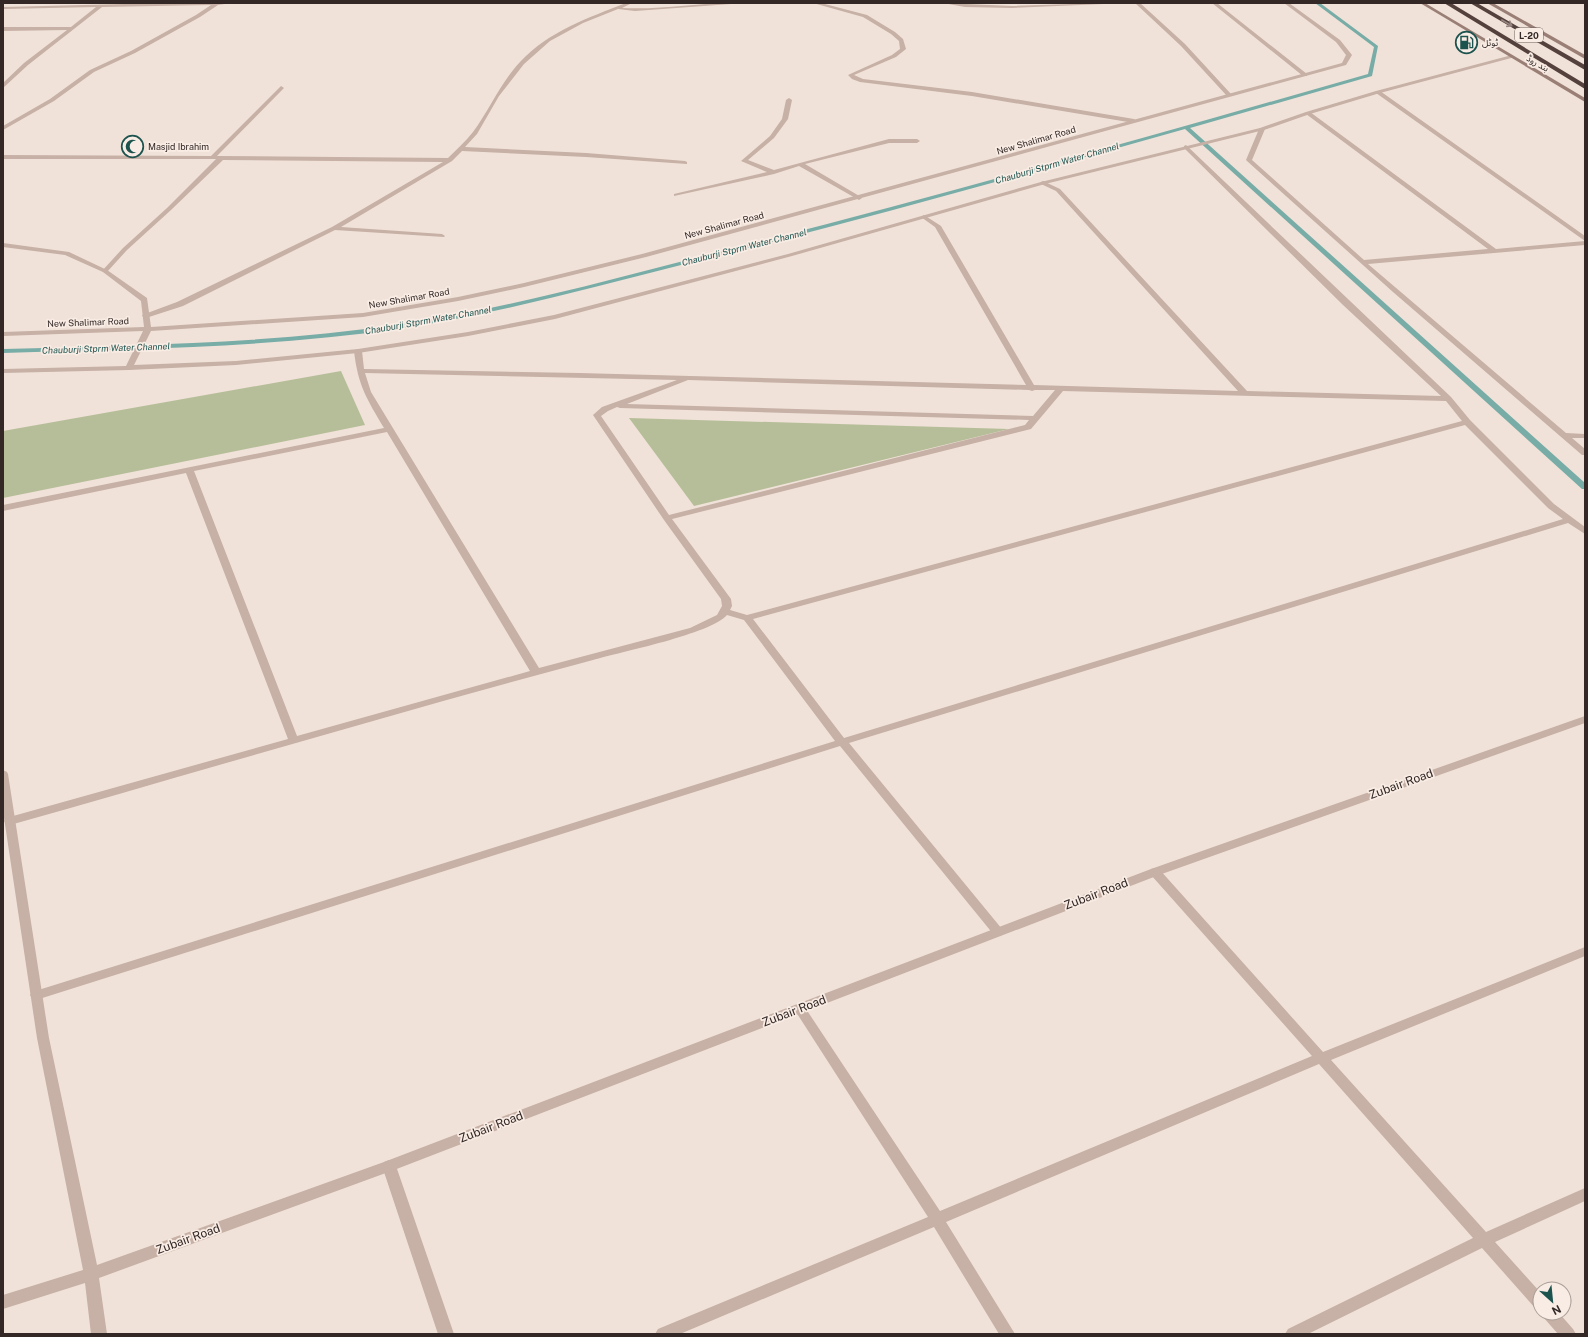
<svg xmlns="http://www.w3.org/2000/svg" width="1588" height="1337" viewBox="0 0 1588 1337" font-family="'Public Sans','Noto Sans Arabic',sans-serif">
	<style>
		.green { fill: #b6be99 }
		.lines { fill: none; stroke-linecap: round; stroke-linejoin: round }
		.stream { fill: #78aca7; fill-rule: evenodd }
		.minor { fill: #c7b0a5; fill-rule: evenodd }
		.tertiary { fill: #c7b0a5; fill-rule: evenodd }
		.secondary { fill: #9a7f76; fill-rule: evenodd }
		.motorway { fill: #54413d; fill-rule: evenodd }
		.oneway { stroke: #968580 }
		.labels { text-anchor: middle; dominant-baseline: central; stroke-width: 3.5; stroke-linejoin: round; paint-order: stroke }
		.shield { fill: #f8ece4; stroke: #6e635f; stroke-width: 1 }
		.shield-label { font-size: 9px; font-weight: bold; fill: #332826 }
		.far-poi-label { font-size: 9px; fill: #332826; stroke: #f8ece4; text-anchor: start }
		.far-street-label { font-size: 9px; fill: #332826; stroke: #f8ece4 }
		.far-water-label { font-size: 9px; font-style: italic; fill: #1d534f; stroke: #f8ece4 }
		.near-street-label { font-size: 12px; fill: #332826; stroke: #f8ece4 }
	</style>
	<rect width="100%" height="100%" fill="#f0e2d8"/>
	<path class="green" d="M 341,371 L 365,425 L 3,498 L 3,431 Z
		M 629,418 L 1009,429 L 694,506 Z"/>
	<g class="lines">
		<path class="stream" d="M 1315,3 L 1320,3 L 1378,46 L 1372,76 L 1190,128 L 1585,483 L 1585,489 L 1582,489 L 1185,129 C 1018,176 850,223 681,265 C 589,288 497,314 403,328 C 271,348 136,349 3,353 L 3,349 C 136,345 270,344 402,324 C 516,307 627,275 738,247 C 949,193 1158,134 1368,74 L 1374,47 Z"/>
		<path class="minor" d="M 164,3 L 232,3 L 218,5 L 200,17 L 135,53 L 94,72 L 54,101 L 3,130 L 3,126 L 50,99 L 90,70 L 131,51 L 196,15 L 211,5 L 102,7 L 28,65 L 3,88 L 3,83 L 24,63 L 67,30 L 3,31 L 3,27 L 71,27 L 96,7 L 3,9 L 3,7 Z
			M 626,3 L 632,3 L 622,8 C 659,10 696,3 733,3 L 731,4 L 635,11 L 618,9 L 583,23 L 550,41 L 524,64 L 499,96 L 477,134 L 465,147 L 586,153 L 685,161 L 687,162 L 687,164 L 586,157 L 462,151 L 452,161 L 341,227 L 442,234 L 445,236 L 444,237 L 335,230 L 183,306 L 149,317 L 143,317 L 142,315 L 177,302 L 332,227 L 443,162 L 223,160 L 171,210 L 127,250 L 107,272 L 105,273 L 102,271 L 123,248 L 167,208 L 216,159 L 3,159 L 3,155 L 211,156 L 281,86 L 284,88 L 283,89 L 217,156 L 448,158 C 456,150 465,142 473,132 C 490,109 501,82 520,62 C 549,31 588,18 626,3 Z
			M 813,3 L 821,3 L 867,15 L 895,32 L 903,39 L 906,49 L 896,57 L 854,75 L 863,79 L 972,92 L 1134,119 L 1137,121 L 1134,123 L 972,96 L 860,82 L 852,79 L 848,75 L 892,55 L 900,49 L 899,41 L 891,34 L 863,17 Z
			M 943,3 L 1012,6 L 1106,3 L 1104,4 L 1012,8 L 965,7 Z
			M 1135,3 L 1140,3 L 1185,44 L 1231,94 L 1231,96 L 1227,96 L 1181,46 Z
			M 1212,3 L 1217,3 L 1307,74 L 1307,76 L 1303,76 Z
			M 1376,91 L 1380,91 L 1585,236 L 1585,241 L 1376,93 Z
			M 789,98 L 792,100 L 788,119 L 774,138 L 748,160 L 774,170 L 889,139 L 917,139 L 920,141 L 917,143 L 889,143 L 805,164 L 861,197 L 862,198 L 859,200 L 799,166 L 774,174 L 674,196 L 674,194 L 767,172 L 741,161 L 770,136 L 782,119 L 786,100 Z
			M 1306,112 L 1310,112 L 1496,249 L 1585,241 L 1585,245 L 1368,264 L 1566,433 L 1585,434 L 1585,438 L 1572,438 L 1585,449 L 1585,455 L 1582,455 L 1393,292 L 1247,161 L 1246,160 L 1259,129 L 1264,128 L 1265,129 L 1252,160 L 1364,260 L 1488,249 L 1306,114 Z
			M 1186,145 L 1451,397 L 1470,420 L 1554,504 L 1585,527 L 1585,534 L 1568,523 L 849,743 L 1002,929 L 1004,932 L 1002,935 L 998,936 L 994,935 L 840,746 L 36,1000 L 32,998 L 30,995 L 32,992 L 835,741 L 744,620 L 727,615 C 711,634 620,652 593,660 C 397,712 205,770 10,825 L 6,824 L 4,821 L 6,818 L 288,739 L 186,473 L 3,511 L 3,505 L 384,428 C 367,399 358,386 354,351 L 358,349 L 362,351 L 364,369 L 579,373 L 1026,385 L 935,227 L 921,217 L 924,215 L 941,226 L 1034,385 L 1238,391 L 1056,191 L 1041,184 L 1041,182 L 1043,181 L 1060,189 L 1247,391 L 1441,396 L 1343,305 L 1184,148 L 1184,146 ZM 365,373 L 677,380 L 602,407 L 593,415 L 664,520 L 721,599 L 722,606 L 717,615 L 690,628 L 539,668 L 371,392 ZM 688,380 L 1029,390 L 1032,391 L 1035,390 L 1055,390 L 1033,416 L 627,404 ZM 1063,391 L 1446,401 L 1462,421 L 747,615 L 730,610 L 732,606 L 731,599 L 672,519 L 1031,429 ZM 617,407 L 620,408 L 1029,420 L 1025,425 L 669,515 L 601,416 L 608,411 ZM 1465,425 L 1548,508 L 1563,519 L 844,738 L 753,619 ZM 387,432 L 530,671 L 297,736 L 194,471 Z
			M 1155,868 L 1159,869 L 1323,1052 L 1585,947 L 1585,956 L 1331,1060 L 1486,1232 L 1585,1188 L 1585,1201 L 1495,1242 L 1540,1292 L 1540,1310 L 1535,1308 L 1482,1248 L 1308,1334 L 1285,1334 L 1288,1329 L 1473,1238 L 1319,1064 L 946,1222 L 1015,1334 L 999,1334 L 934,1227 L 680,1334 L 655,1334 L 658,1329 L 928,1217 L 796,1012 L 794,1009 L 796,1006 L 800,1004 L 804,1006 L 940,1211 L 1312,1056 L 1151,875 L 1149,872 L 1151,869 Z
			M 389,1160 L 394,1162 L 396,1166 L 454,1334 L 438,1334 L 382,1166 L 384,1162 Z
			M 1541,1313 L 1559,1313 L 1573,1329 L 1576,1334 L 1558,1334 L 1544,1318 Z"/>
		<path class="tertiary" d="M 1284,3 L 1289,3 L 1340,40 L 1352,55 L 1346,65 L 646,257 L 524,287 L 458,301 L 363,317 L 151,331 L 134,365 L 236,361 L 358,349 L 468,332 L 554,315 L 788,254 L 1041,182 L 1260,128 L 1306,112 L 1376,91 L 1512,55 L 1515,57 L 1380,93 L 1310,114 L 1264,130 L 1045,184 L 792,256 L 555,319 L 468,336 L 358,353 L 236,365 L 129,370 L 3,373 L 3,369 L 126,366 L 143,331 L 3,336 L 3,332 L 144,327 L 141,301 L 103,272 L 65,255 L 3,247 L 3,243 L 69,252 L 107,270 L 147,298 L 151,327 L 363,313 L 458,297 L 524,283 L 642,254 L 1342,63 L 1346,55 L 1336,42 Z
			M 1585,716 L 1585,723 L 1159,875 L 394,1170 L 99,1278 L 107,1334 L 91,1334 L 85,1283 L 3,1309 L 3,1295 L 83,1270 L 37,1038 L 3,811 L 3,770 L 7,772 L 8,774 L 49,1038 L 97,1265 L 384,1162 L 1151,869 Z"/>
		<path class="secondary" d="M 1420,3 L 1425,3 L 1585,98 L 1585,102 Z
			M 1487,3 L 1493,3 L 1585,55 L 1585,59 Z"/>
		<path class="motorway" d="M 1444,3 L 1451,3 L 1585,84 L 1585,89 Z
			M 1470,3 L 1477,3 L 1585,65 L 1585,70 Z"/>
	</g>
	<defs><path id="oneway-shaft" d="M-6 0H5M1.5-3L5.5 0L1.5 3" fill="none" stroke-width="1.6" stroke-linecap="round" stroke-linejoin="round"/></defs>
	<use class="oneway" href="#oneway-shaft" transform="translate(1507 23) rotate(30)"/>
	<defs>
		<symbol id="fuel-ring" viewBox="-11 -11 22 22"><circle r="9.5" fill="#f8ece4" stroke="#1d534f" stroke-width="1.5"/><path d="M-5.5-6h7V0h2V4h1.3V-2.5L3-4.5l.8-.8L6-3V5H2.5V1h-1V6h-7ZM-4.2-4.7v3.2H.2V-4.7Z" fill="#1d534f"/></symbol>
		<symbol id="mosque-ring" viewBox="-11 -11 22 22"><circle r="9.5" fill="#f8ece4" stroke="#1d534f" stroke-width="1.5"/><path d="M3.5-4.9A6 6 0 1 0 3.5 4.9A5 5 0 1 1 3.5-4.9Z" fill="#1d534f"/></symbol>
	</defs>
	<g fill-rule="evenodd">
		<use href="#fuel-ring" x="1454" y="30" width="25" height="25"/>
		<use href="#mosque-ring" x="120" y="134" width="25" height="25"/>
	</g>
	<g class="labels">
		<rect class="shield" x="1515" y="28" width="28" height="14" rx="3"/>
		<g class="shield-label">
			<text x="1529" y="35">L-20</text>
		</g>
		<g class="far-poi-label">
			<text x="1482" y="42">ٹوٹل</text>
			<text x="148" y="146">Masjid Ibrahim</text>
		</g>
		<g class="far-street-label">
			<text transform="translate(1538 63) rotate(30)">بند روڈ</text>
			<text transform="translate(1036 140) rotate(-16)">New Shalimar Road</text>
			<text transform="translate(724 225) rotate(-15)">New Shalimar Road</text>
			<text transform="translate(409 298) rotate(-10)">New Shalimar Road</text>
			<text transform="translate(88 322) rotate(-2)">New Shalimar Road</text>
		</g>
		<g class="far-water-label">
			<text transform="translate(1057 163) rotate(-16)">Chauburji Stprm Water Channel</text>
			<text transform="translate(744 247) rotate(-14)">Chauburji Stprm Water Channel</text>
			<text transform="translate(428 320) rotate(-10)">Chauburji Stprm Water Channel</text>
			<text transform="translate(106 348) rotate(-2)">Chauburji Stprm Water Channel</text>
		</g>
		<g class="near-street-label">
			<text transform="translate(1401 784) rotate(-20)">Zubair Road</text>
			<text transform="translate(1096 894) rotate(-21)">Zubair Road</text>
			<text transform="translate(794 1011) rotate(-21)">Zubair Road</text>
			<text transform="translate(491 1127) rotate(-21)">Zubair Road</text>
			<text transform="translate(188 1239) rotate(-20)">Zubair Road</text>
		</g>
	</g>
	<rect width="1588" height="1337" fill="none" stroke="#332826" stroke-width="8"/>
	<g transform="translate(1552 1301) rotate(153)"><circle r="19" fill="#f8ece4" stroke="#a99e98"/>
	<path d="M0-3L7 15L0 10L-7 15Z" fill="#1d534f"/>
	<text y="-6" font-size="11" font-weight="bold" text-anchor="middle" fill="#332826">N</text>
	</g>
</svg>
